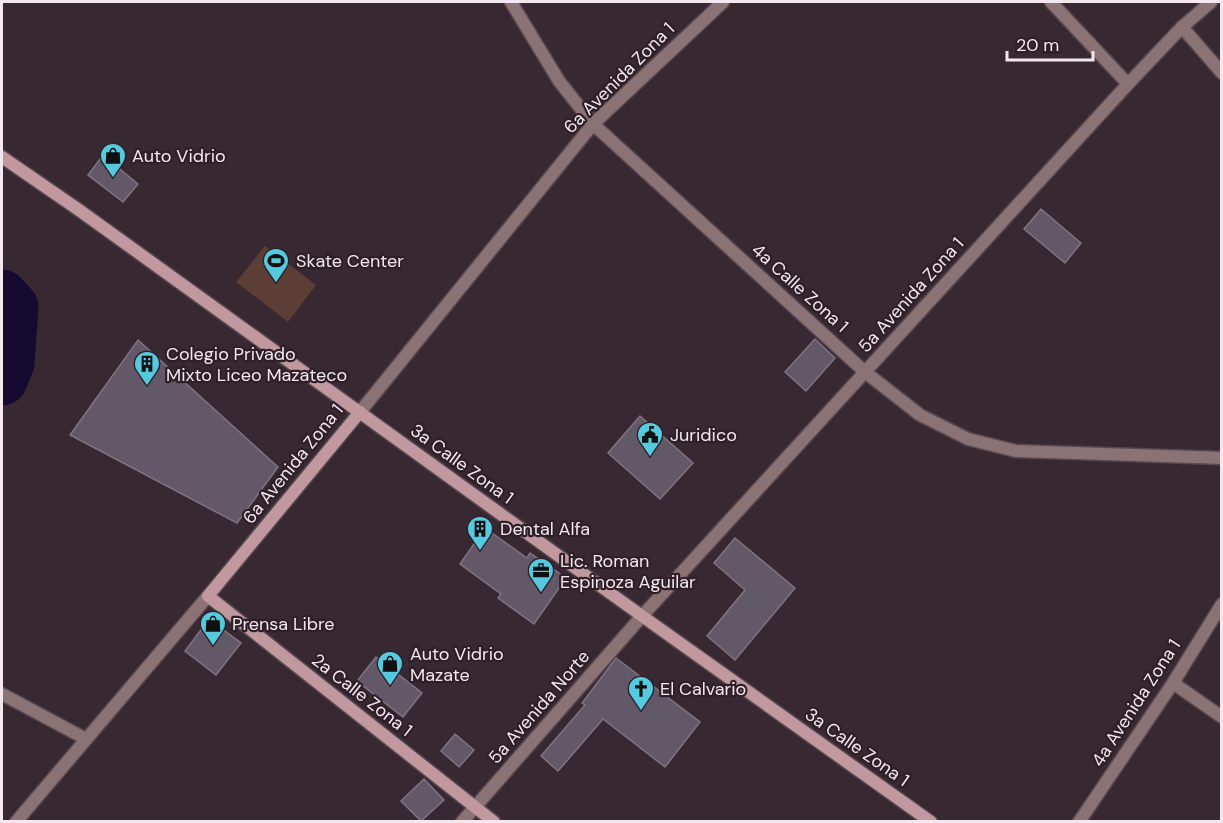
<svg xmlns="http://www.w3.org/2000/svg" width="1223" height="823" viewBox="0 0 1223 823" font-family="'DM Sans',sans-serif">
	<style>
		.green { fill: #5d3e36 }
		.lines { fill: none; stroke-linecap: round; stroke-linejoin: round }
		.river { stroke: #150b31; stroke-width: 51 }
		.building { fill: #635867; stroke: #7f7484; stroke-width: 1.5 }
		.minor-casing { stroke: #564750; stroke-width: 15 }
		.tertiary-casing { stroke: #564750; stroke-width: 15 }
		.secondary-casing { stroke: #564750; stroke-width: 15 }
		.minor { stroke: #8b7275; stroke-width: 12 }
		.tertiary { stroke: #8b7275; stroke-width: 12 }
		.secondary { stroke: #c0989e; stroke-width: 12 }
		.labels { text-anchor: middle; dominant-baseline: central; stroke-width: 4.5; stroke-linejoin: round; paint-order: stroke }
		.street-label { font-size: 18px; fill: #f3e8ef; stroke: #2e1f28 }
		.poi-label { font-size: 18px; fill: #f3e8ef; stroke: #2e1f28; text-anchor: start }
	</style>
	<rect width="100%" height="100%" fill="#382832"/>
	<path class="green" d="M 265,246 L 316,285 L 288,322 L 236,282 Z"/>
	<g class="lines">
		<path class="river" d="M 2,295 L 13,307 L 9,363 L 2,380"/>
	</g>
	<path class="building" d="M 103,155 L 138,184 L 123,202 L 88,175 Z
		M 1041,209 L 1081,243 L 1065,263 L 1024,229 Z
		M 815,339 L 835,358 L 806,391 L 785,372 Z
		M 138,340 L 278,467 L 237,523 L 70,435 Z
		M 640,416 L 693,463 L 660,499 L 608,453 Z
		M 485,528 L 527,558 L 530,553 L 566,578 L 534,624 L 498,598 L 501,594 L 460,564 Z
		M 735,538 L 795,588 L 735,660 L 707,636 L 745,590 L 714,563 Z
		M 209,619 L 241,643 L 216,675 L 185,651 Z
		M 376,657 L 422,693 L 403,717 L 357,681 Z
		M 616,658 L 700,722 L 665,767 L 603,719 L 558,771 L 541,756 L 585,705 L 582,703 Z
		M 455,734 L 474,750 L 459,767 L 441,751 Z
		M 424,779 L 444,800 L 421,821 L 401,801 Z"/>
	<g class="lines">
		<defs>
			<path id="minor" d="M 511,2 L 559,81 L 593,124 L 865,372 L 920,415 L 968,439 L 1016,451 L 1222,458
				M 1051,2 L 1128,84
				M 1182,27 L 1222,73
				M 360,412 L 593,124 L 723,2
				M 1173,683 L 1222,717
				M 2,694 L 86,739
				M 16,822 L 208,596
				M 1079,822 L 1173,683 L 1222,604"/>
			<path id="tertiary" d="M 462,822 L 642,616 L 865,372 L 1128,84 L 1182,27 L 1211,2"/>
			<path id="secondary" d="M 2,157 L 79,210 L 642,616 L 931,822
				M 360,412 L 208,596 L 494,822"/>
		</defs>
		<use href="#minor" class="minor-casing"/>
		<use href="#tertiary" class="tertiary-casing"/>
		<use href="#secondary" class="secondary-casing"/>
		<use href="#minor" class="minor"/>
		<use href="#tertiary" class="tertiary"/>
		<use href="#secondary" class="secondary"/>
	</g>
	<defs>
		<symbol id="shop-pin" viewBox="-11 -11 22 30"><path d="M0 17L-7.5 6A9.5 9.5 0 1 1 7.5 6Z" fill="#55cadf" stroke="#2e1f28"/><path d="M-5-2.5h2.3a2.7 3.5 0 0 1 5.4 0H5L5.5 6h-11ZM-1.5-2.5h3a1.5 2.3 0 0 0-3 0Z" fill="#111"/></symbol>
		<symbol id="stadium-pin" viewBox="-11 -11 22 30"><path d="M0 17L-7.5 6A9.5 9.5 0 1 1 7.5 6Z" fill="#55cadf" stroke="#2e1f28"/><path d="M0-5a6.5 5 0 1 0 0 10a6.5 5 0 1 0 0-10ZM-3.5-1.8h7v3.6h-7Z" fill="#111"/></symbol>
		<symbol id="building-pin" viewBox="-11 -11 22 30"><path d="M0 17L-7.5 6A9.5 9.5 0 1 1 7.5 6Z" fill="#55cadf" stroke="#2e1f28"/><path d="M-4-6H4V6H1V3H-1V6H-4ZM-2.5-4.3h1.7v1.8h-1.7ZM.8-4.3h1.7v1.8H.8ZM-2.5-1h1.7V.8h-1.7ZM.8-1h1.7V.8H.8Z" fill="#111"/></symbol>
		<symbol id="civic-pin" viewBox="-11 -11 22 30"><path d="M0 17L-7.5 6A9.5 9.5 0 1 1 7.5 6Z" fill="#55cadf" stroke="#2e1f28"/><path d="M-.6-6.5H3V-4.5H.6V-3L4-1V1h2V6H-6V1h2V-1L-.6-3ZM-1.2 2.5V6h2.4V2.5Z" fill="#111"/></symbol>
		<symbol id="office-pin" viewBox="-11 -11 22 30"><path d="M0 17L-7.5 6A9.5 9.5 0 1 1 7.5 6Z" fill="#55cadf" stroke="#2e1f28"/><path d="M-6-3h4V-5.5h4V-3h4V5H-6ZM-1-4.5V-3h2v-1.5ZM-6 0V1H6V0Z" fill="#111"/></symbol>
		<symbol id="church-pin" viewBox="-11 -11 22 30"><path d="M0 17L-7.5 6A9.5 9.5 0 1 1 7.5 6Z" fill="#55cadf" stroke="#2e1f28"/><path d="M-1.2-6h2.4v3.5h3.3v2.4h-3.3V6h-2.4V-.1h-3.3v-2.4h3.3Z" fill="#111"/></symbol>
	</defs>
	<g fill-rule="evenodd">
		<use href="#shop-pin" x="98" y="141" width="30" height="40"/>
		<use href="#stadium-pin" x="261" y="246" width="30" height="40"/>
		<use href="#building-pin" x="132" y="349" width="30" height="40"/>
		<use href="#civic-pin" x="635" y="420" width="30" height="40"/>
		<use href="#building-pin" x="465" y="514" width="30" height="40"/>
		<use href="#office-pin" x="526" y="556" width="30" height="40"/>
		<use href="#shop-pin" x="198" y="609" width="30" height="40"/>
		<use href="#shop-pin" x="375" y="649" width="30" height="40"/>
		<use href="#church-pin" x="626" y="674" width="30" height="40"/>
	</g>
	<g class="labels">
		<g class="street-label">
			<text transform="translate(619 78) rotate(-45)">6a Avenida Zona 1</text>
			<text transform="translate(800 288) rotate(42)">4a Calle Zona 1</text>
			<text transform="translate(911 295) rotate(-48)">5a Avenida Zona 1</text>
			<text transform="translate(293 464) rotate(-51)">6a Avenida Zona 1</text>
			<text transform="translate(462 464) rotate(36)">3a Calle Zona 1</text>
			<text transform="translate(362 695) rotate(38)">2a Calle Zona 1</text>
			<text transform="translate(1136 703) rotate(-57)">4a Avenida Zona 1</text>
			<text transform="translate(539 707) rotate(-49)">5a Avenida Norte</text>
			<text transform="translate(857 747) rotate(35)">3a Calle Zona 1</text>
		</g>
		<g class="poi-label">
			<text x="132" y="156">Auto Vidrio</text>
			<text x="296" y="261">Skate Center</text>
			<text x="166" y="354">Colegio Privado<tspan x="166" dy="21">Mixto Liceo Mazateco</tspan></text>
			<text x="670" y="435">Juridico</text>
			<text x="500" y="529">Dental Alfa</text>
			<text x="560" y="561">Lic. Roman<tspan x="560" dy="21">Espinoza Aguilar</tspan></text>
			<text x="232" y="624">Prensa Libre</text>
			<text x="410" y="654">Auto Vidrio<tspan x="410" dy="21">Mazate</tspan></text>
			<text x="660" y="689">El Calvario</text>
		</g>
	</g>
	<rect width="1223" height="823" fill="none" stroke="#f3e8ef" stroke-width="6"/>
	<path d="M1007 51v9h86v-9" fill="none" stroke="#f3e8ef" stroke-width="3"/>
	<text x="1016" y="51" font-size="18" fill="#f3e8ef" stroke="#2e1f28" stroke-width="4.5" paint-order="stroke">20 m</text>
</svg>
